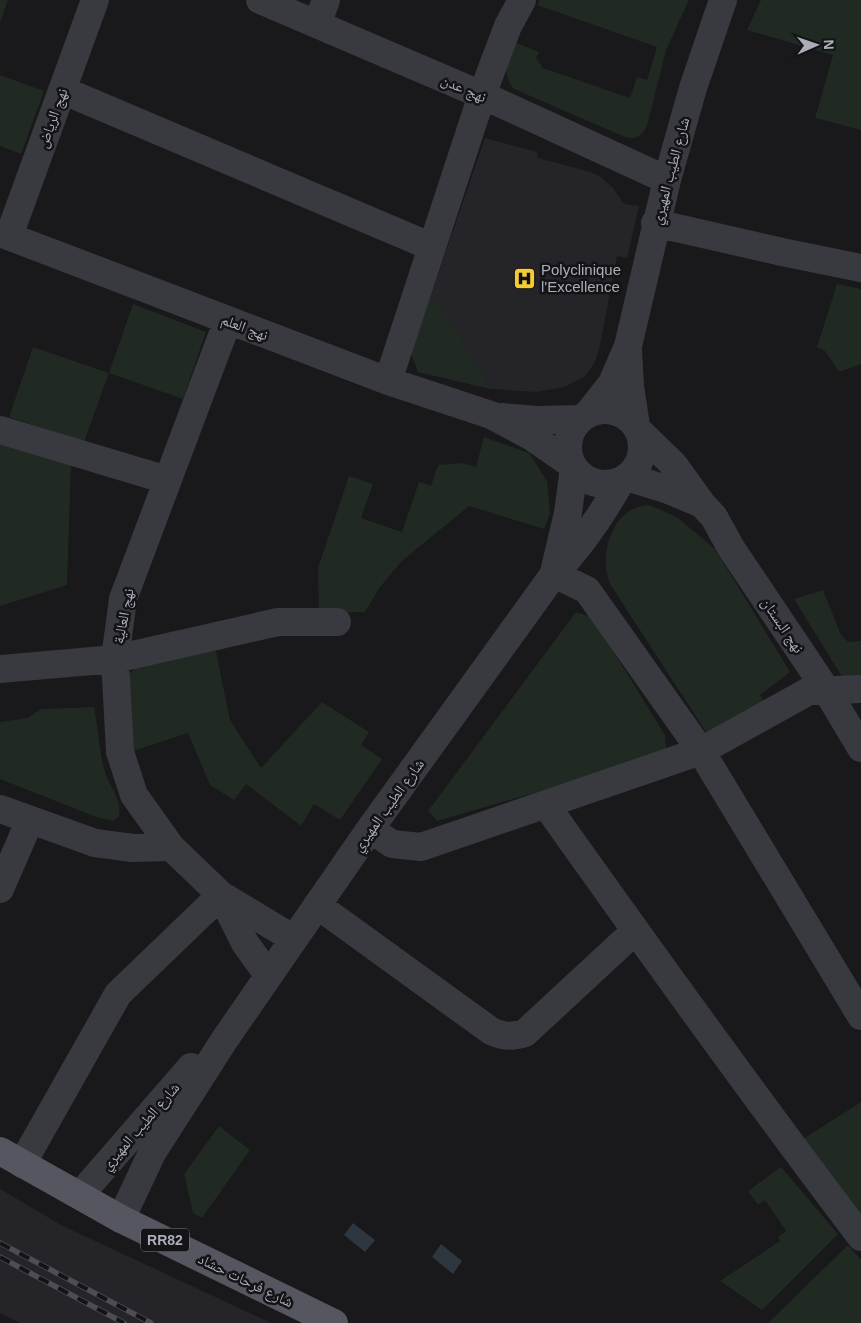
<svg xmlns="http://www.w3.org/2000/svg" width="861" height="1323" viewBox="0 0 861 1323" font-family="Arial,'Noto Naskh Arabic',sans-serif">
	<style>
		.built { fill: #252428 }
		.green { fill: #202922 }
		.water { fill: #2e363f }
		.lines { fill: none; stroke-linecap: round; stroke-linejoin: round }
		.minor { stroke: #393a40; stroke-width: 28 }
		.major { stroke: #55565f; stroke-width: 28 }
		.rail-casing { stroke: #4c4d55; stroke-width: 5.5 }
		.rail { stroke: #141316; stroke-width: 4; stroke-dasharray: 11; stroke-linecap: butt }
		.labels { text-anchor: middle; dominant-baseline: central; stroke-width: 5; stroke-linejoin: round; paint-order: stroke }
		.shield { fill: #141316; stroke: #7e8089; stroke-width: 1 }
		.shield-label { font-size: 14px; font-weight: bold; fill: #abaeba }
		.street-label { font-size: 15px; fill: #abaeba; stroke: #141316 }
		.poi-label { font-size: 15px; fill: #abaeba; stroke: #141316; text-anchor: start }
	</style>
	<rect width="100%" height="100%" fill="#19181b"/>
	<path class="built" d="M 485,138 L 537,152 L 538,158 L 587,171 L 600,176 L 613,188 L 624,204 L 639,206 L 627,258 L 617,256 L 599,350 L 594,364 L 584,377 L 564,387 L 536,392 L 491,389 L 418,372 L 411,353 Z
		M 0,1189 L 63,1226 L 271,1323 L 20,1323 L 0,1313 Z"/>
	<path class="green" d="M 0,0 L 8,0 L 0,23 Z
		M 540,0 L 689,0 L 666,50 L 647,126 C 642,136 636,140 625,137 L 514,89 C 500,72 508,60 517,43 L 539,52 L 536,58 L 543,68 L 630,98 L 637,77 L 647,80 L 657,47 L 537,5 Z
		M 761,0 L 861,0 L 861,130 L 815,118 L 833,55 L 747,30 Z
		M 0,75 L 44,91 L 21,154 L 0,146 Z
		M 837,284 L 861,289 L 861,364 L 839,372 L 825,351 L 817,347 Z
		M 430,299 L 438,301 L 491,389 L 418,372 L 411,353 Z
		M 133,304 L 206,332 L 183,399 L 109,373 L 84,442 L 9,417 L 33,347 L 109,373 Z
		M 484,437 L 529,453 L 547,481 L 550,513 L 544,529 L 469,506 L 402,561 L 380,587 L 365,612 L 319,613 L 318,568 L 349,476 L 373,484 L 361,518 L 402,532 L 419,482 L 431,486 L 438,465 L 462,463 L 476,467 Z
		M 0,444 L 71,465 L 67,585 L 0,606 Z
		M 648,505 L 659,509 L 678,518 L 715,549 L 790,672 L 760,695 L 766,705 L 708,735 L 610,584 C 609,579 606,573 606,568 C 603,542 618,506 648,505 Z
		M 823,590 L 841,635 L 848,642 L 861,641 L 861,678 L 846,678 L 841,675 L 794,599 Z
		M 576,612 L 592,617 L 665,735 L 666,749 L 658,757 L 437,821 L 428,811 Z
		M 215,647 L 230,720 L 261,768 L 322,702 L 369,732 L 361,745 L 382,759 L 340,820 L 314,804 L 301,826 L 246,784 L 234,800 L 210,785 L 188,733 L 133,751 L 127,677 L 137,666 Z
		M 94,707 C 98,726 100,763 108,780 C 114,792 122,803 119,816 L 113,821 L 96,817 L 0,779 L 0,722 L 28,718 L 41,709 Z
		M 861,1102 L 861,1215 L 800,1141 Z
		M 219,1126 L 250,1150 L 202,1218 L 193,1213 L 184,1174 Z
		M 781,1167 L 838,1234 L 762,1310 L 720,1281 L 780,1241 L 778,1237 L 786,1231 L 765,1200 L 758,1205 L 748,1191 Z
		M 848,1245 L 861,1260 L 861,1323 L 768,1323 Z"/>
	<path class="water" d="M 353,1223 L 375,1240 L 365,1252 L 344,1235 Z
		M 441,1244 L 462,1261 L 453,1274 L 432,1257 Z"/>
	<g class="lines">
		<path class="minor" d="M 260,0 L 482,95 L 667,180
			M 317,24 L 326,0
			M 62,90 L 432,247
			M 655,223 L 782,252 L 861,268
			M 0,233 L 388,381 L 491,415 L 532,437 L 571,464
			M 9,236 L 95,0
			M 228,320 L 123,599 L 115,659 L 120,752 L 134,795 L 171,847 L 221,895 L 294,939
			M 628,350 L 630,386 L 636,426
			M 388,381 L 482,95 L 508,26 L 522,0
			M568 447a37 37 0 1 1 74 0a37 37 0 1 1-74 0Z
			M 587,415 L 612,383 L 628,346 L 667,180 L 693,88 L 723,0
			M 502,417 L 536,420 L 580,419
			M 0,430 L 167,480
			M 639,431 L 674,465 L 702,504 L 714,517 L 731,548 L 827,691 L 861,748
			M 627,477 L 666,489 L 702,504
			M 555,568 L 568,513 L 574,468
			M 554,574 L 587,590 L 701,751 L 861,1016
			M 0,669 L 115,659 L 278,622 L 337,622
			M 546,805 C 649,950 753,1095 861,1237
			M 0,809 L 95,843 L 133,848 L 171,847
			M 370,829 L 392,844 L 421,847 L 701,751 L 809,691 L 861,689
			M 0,889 L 30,820
			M 221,895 L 245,943 L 268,975
			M 317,905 L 491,1031 C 504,1037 512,1037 525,1033 L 635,931
			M 22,1164 L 118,994 L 221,895
			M 80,1195 L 191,1067
			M 121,1219 L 152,1153 L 225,1039 L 370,829 L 554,574 C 581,546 602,515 621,481"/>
		<path class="major" d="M 0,1151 L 121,1219 L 334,1323"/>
		<defs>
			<path id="rail" d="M 0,1243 L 151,1323
				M 0,1257 L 124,1323"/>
		</defs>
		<use href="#rail" class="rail-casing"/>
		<use href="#rail" class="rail"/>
	</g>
	<defs>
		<symbol id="hospital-square" viewBox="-11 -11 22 22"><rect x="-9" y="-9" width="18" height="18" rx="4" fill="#f4ca37" stroke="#141316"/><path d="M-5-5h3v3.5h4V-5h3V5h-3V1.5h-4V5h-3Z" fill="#111"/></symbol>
	</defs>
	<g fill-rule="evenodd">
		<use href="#hospital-square" x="512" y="266" width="25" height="25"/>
	</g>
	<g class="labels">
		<rect class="shield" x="141" y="1228.5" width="48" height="23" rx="4"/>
		<g class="shield-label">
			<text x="165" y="1240">RR82</text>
		</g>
		<g class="street-label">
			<text transform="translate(464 88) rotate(24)">نهج عدن</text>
			<text transform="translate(52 118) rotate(-70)">نهج الرياض</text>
			<text transform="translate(670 171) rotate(-75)">شارع الطيب المهيري</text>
			<text transform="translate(245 327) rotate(21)">نهج العلم</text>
			<text transform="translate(123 616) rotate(-79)">نهج العالية</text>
			<text transform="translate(783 625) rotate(56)">نهج البستان</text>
			<text transform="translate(388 805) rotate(-54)">شارع الطيب المهيري</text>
			<text transform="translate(140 1126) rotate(-49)">شارع الطيب المهيري</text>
			<text transform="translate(246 1280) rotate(26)">شارع فرحات حشاد</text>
		</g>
		<g class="poi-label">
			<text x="541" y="269">Polyclinique<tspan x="541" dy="17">l'Excellence</tspan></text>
		</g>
	</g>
	<g transform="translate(816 45) rotate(88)" stroke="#141316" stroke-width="4" paint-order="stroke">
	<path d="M0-4L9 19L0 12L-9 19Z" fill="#abaeba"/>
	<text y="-8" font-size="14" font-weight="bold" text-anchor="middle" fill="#abaeba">N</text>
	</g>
</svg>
